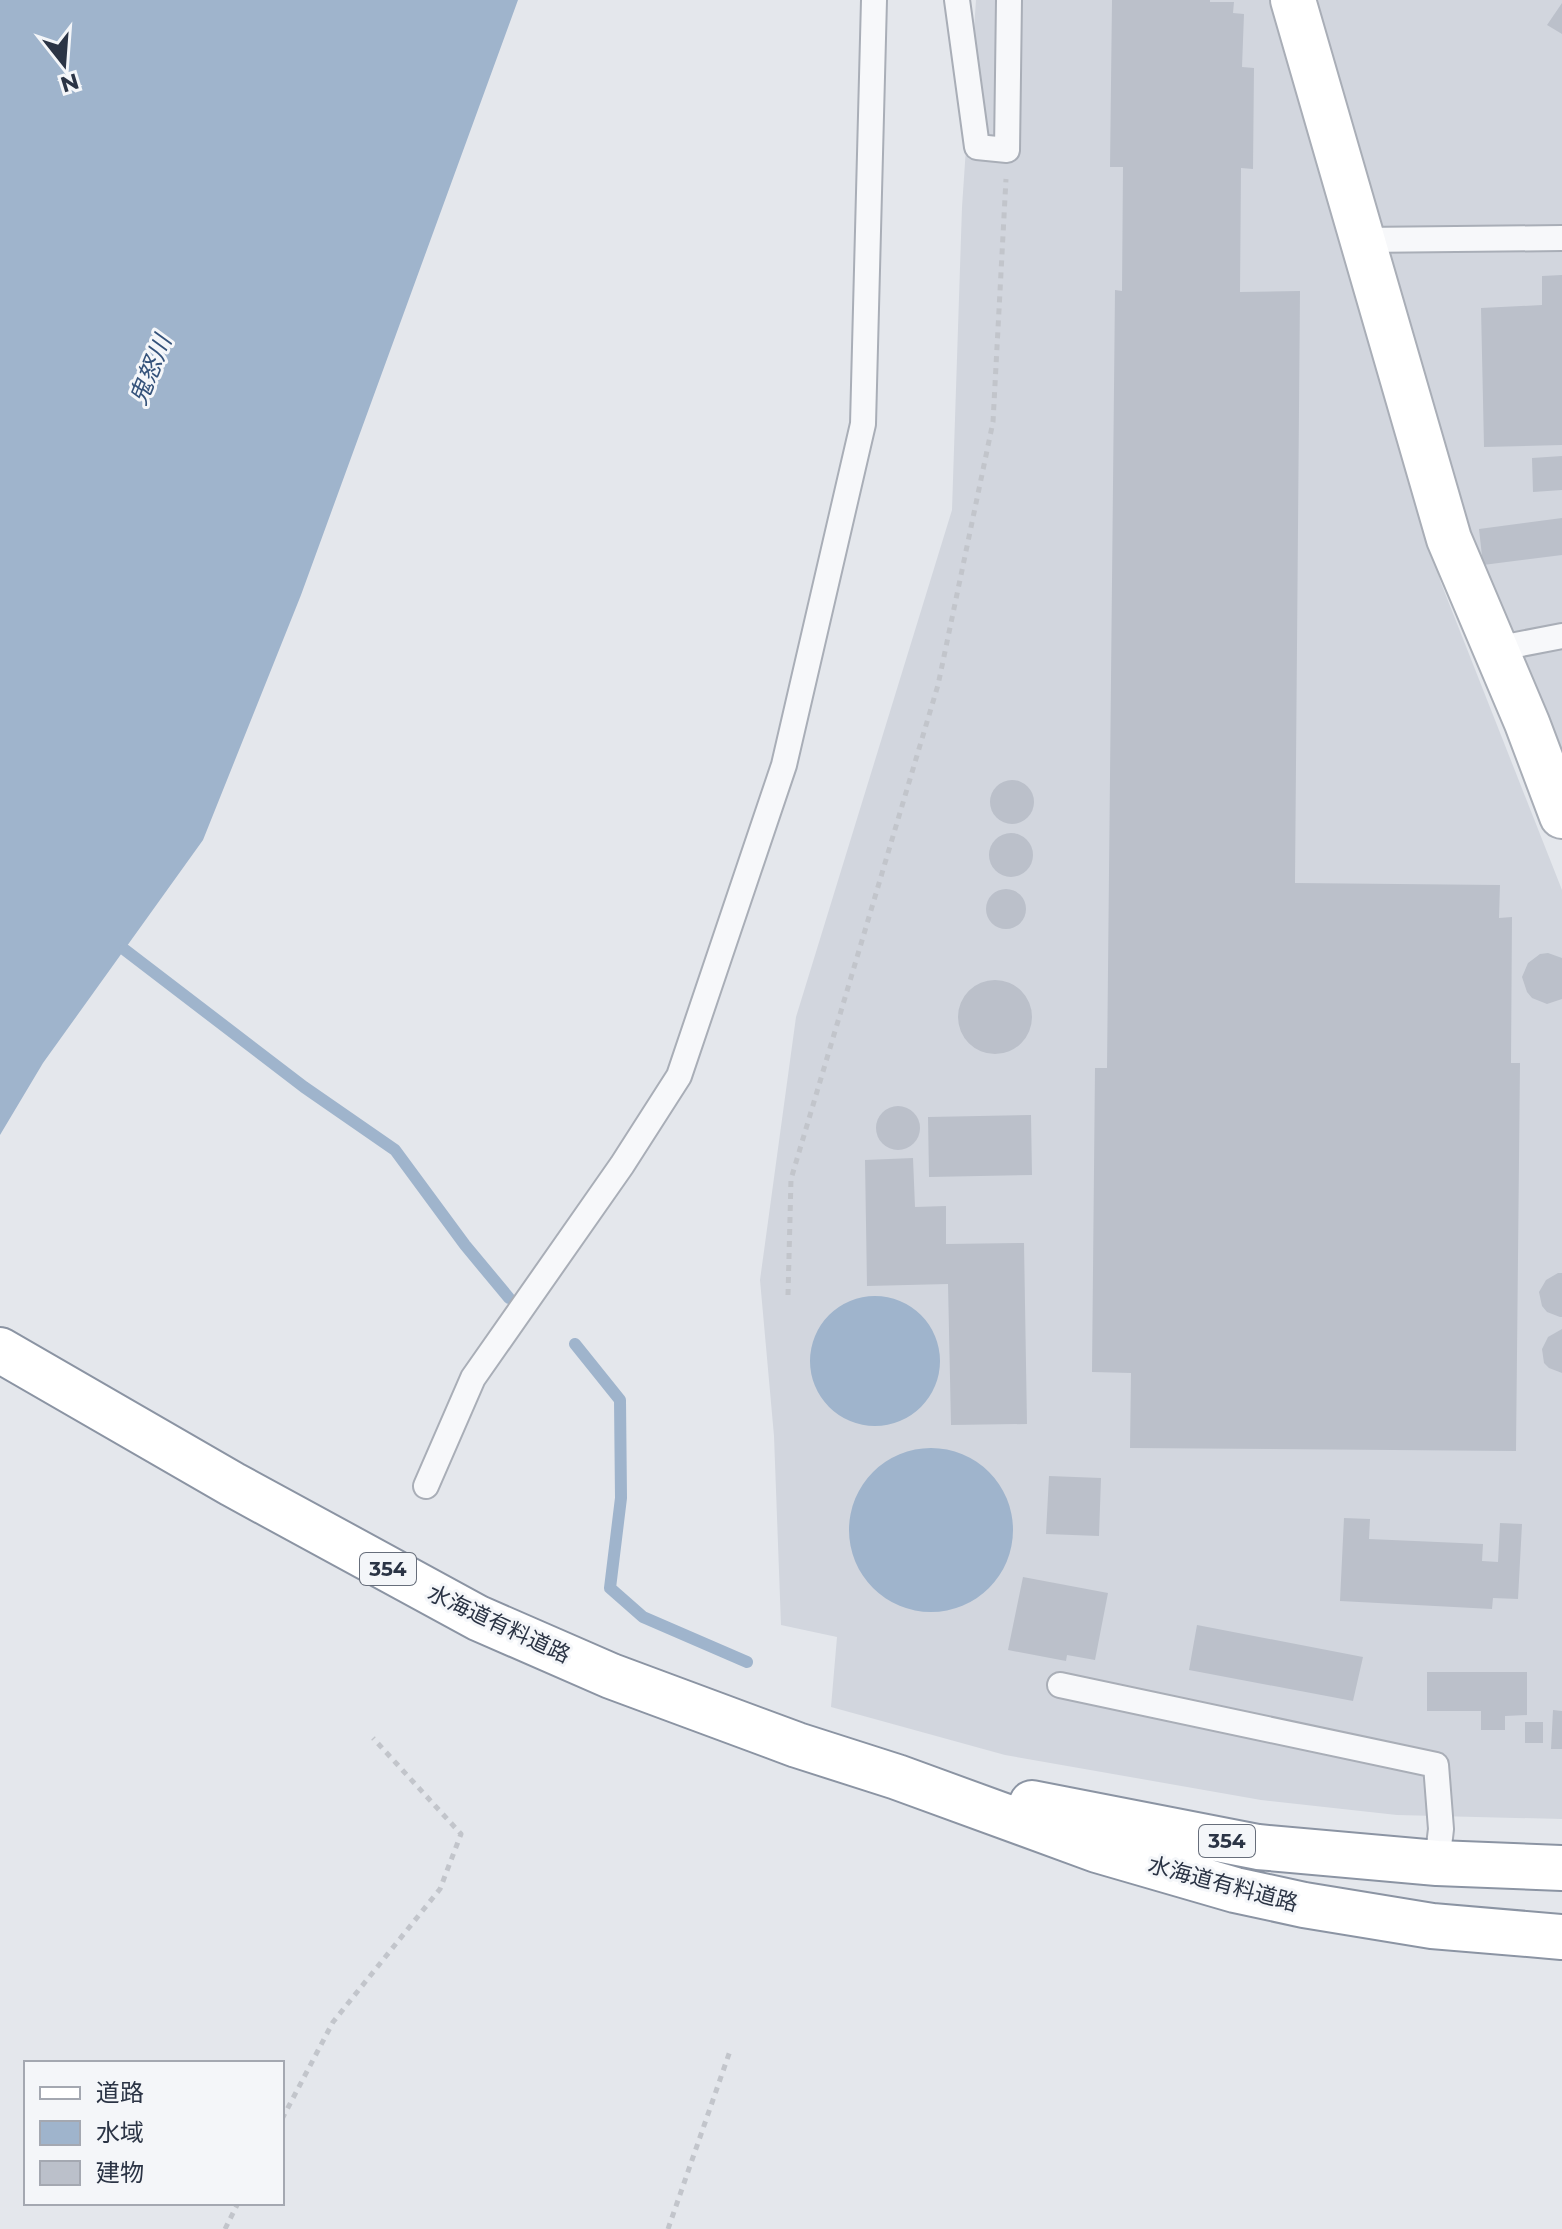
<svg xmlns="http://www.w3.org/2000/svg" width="1562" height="2229" viewBox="0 0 1562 2229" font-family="Montserrat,'Noto Sans JP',sans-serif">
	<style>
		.built { fill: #d2d6de }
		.water { fill: #9fb4cc }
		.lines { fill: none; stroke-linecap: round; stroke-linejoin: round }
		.stream { stroke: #9fb4cc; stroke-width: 12 }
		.building { fill: #bbc0ca }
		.lane-casing { stroke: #a9aeb7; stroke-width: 28 }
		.secondary-casing { stroke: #a9aeb7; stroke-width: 48 }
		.highway-casing { stroke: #8b94a3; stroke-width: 48 }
		.path { stroke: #c2c5cb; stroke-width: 5; stroke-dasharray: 6 6; stroke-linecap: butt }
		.lane { stroke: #f7f8fa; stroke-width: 24 }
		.secondary { stroke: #fff; stroke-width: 44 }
		.highway { stroke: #fff; stroke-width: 44 }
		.labels { text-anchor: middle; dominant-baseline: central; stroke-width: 6; stroke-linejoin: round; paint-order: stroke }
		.shield { fill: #f4f6f9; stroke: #676e7b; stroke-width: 2 }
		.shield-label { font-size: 20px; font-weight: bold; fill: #2b3445 }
		.street-label { font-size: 22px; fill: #2b3445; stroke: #f4f6f9 }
		.water-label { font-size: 24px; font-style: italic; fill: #34527a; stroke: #f4f6f9 }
	</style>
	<rect width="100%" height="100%" fill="#e4e7ec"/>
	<path class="built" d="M 976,0 L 1269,0 L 1441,583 L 1562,890 L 1562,1819 L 1397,1815 L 1261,1800 L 1005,1755 L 831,1707 L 837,1637 L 781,1625 L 774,1436 L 760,1280 L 796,1017 L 952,510 L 962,207 Z
		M 1313,0 L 1562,0 L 1562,777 L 1463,526 Z"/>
	<path class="water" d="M 0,0 L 518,0 L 301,595 L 203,840 L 43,1063 L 0,1135 Z
		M810 1361a65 65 0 1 1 130 0a65 65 0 1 1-130 0Z
		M849 1530a82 82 0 1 1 164 0a82 82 0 1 1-164 0Z"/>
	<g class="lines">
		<path class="stream" d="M 125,950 L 304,1087 L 395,1150 L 465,1245 L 509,1298
			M 575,1344 L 620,1400 L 621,1498 L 610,1588 L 643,1617 L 747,1662"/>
	</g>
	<path class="building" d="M 1112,0 L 1210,0 L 1210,2 L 1234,2 L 1233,13 L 1244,14 L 1242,67 L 1254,68 L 1253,169 L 1241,168 L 1240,292 L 1300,291 L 1295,883 L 1500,885 L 1499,918 L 1512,917 L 1511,1063 L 1520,1063 L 1516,1451 L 1130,1448 L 1131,1373 L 1092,1372 L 1095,1068 L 1107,1068 L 1115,290 L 1122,291 L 1123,167 L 1110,167 Z
		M 1562,3 L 1562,34 L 1547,25 Z
		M 1562,275 L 1562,445 L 1484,447 L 1481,308 L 1542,305 L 1542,276 Z
		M 1562,456 L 1562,490 L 1533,492 L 1532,458 Z
		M 1562,518 L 1562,555 L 1483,565 L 1479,529 Z
		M990 802a22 22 0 1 1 44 0a22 22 0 1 1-44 0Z
		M989 855a22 22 0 1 1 44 0a22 22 0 1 1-44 0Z
		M986 909a20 20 0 1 1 40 0a20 20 0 1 1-40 0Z
		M 1548,953 L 1562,958 L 1562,999 L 1547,1004 L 1532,998 L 1527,992 L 1522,977 L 1528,963 L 1540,954 Z
		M958 1017a37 37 0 1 1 74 0a37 37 0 1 1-74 0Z
		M876 1128a22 22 0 1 1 44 0a22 22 0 1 1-44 0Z
		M 1031,1115 L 1032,1175 L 929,1177 L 928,1117 Z
		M 913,1158 L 915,1207 L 946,1206 L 946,1244 L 1024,1243 L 1027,1424 L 951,1425 L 948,1284 L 867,1286 L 865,1160 Z
		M 1558,1273 L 1562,1273 L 1562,1317 L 1560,1317 L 1547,1312 L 1542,1306 L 1539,1292 L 1546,1280 Z
		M 1562,1329 L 1562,1373 L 1549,1368 L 1544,1363 L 1542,1349 L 1548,1337 Z
		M 1049,1476 L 1101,1478 L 1099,1536 L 1046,1534 Z
		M 1344,1518 L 1370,1519 L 1369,1539 L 1483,1544 L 1482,1561 L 1498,1562 L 1500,1523 L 1522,1524 L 1518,1599 L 1493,1598 L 1492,1609 L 1340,1601 Z
		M 1023,1577 L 1108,1593 L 1095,1660 L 1067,1655 L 1066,1661 L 1008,1650 Z
		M 1197,1625 L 1363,1657 L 1353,1701 L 1189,1670 Z
		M 1427,1672 L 1527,1672 L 1527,1715 L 1505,1716 L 1505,1730 L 1481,1730 L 1481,1711 L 1427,1711 Z
		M 1553,1710 L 1562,1711 L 1562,1749 L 1551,1749 Z
		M 1525,1722 L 1543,1722 L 1543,1743 L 1525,1743 Z"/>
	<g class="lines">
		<defs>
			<path id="lane" d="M 957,0 L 977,147 L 1007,150 L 1009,0
				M 1362,240 L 1562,238
				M 1495,649 L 1562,636
				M 426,1486 L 473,1378 L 622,1165 L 679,1076 L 784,765 L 863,424 L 874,0
				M 1060,1685 L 1436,1765 L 1441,1829 L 1437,1863"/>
			<path id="secondary" d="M 1293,0 L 1449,539 L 1527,723 L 1562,816"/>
			<path id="highway" d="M 0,1350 L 232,1484 L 478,1618 L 611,1676 L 797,1745 L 897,1777 L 1097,1850 L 1235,1890 L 1304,1905 L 1432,1926 L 1562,1937
				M 1032,1803 L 1258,1847 L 1437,1863 L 1562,1868"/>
		</defs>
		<use href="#lane" class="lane-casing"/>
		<use href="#secondary" class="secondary-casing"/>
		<use href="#highway" class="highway-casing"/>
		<path class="path" d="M 788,1295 L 791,1179 L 938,685 L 993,422 L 1006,179
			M 282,2119 L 333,2022 L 440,1889 L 461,1834 L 373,1738
			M 225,2229 L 238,2203
			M 668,2229 L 730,2051"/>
		<use href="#lane" class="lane"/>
		<use href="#secondary" class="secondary"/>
		<use href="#highway" class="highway"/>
	</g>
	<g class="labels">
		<g class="shield">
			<rect x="360" y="1553" width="56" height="32" rx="6"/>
			<rect x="1199" y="1825" width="56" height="32" rx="6"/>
		</g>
		<g class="shield-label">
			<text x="388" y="1569">354</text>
			<text x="1227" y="1841">354</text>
		</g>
		<g class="street-label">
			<text transform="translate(499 1624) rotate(25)">水海道有料道路</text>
			<text transform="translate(1223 1884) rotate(15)">水海道有料道路</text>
		</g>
		<g class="water-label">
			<text transform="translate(150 370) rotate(-68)">鬼怒川</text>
		</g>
	</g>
	<rect x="24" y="2061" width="260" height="144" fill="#f4f6f9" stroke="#a4a8b1" stroke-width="2"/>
	<rect x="40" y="2087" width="40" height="12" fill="#ffffff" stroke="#a4a8b1" stroke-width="2"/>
	<text x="96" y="2101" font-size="24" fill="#2b3445">道路</text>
	<rect x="40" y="2121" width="40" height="24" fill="#9fb4cc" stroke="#a4a8b1" stroke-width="2"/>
	<text x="96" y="2141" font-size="24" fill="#2b3445">水域</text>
	<rect x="40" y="2161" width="40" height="24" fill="#bbc0ca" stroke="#a4a8b1" stroke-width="2"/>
	<text x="96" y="2181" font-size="24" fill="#2b3445">建物</text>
	<g transform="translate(64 64) rotate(163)" stroke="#f4f6f9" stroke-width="6" paint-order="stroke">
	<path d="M0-6L14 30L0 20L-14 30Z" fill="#2b3445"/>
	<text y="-12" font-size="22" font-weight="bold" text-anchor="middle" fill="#2b3445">N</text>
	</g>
</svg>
